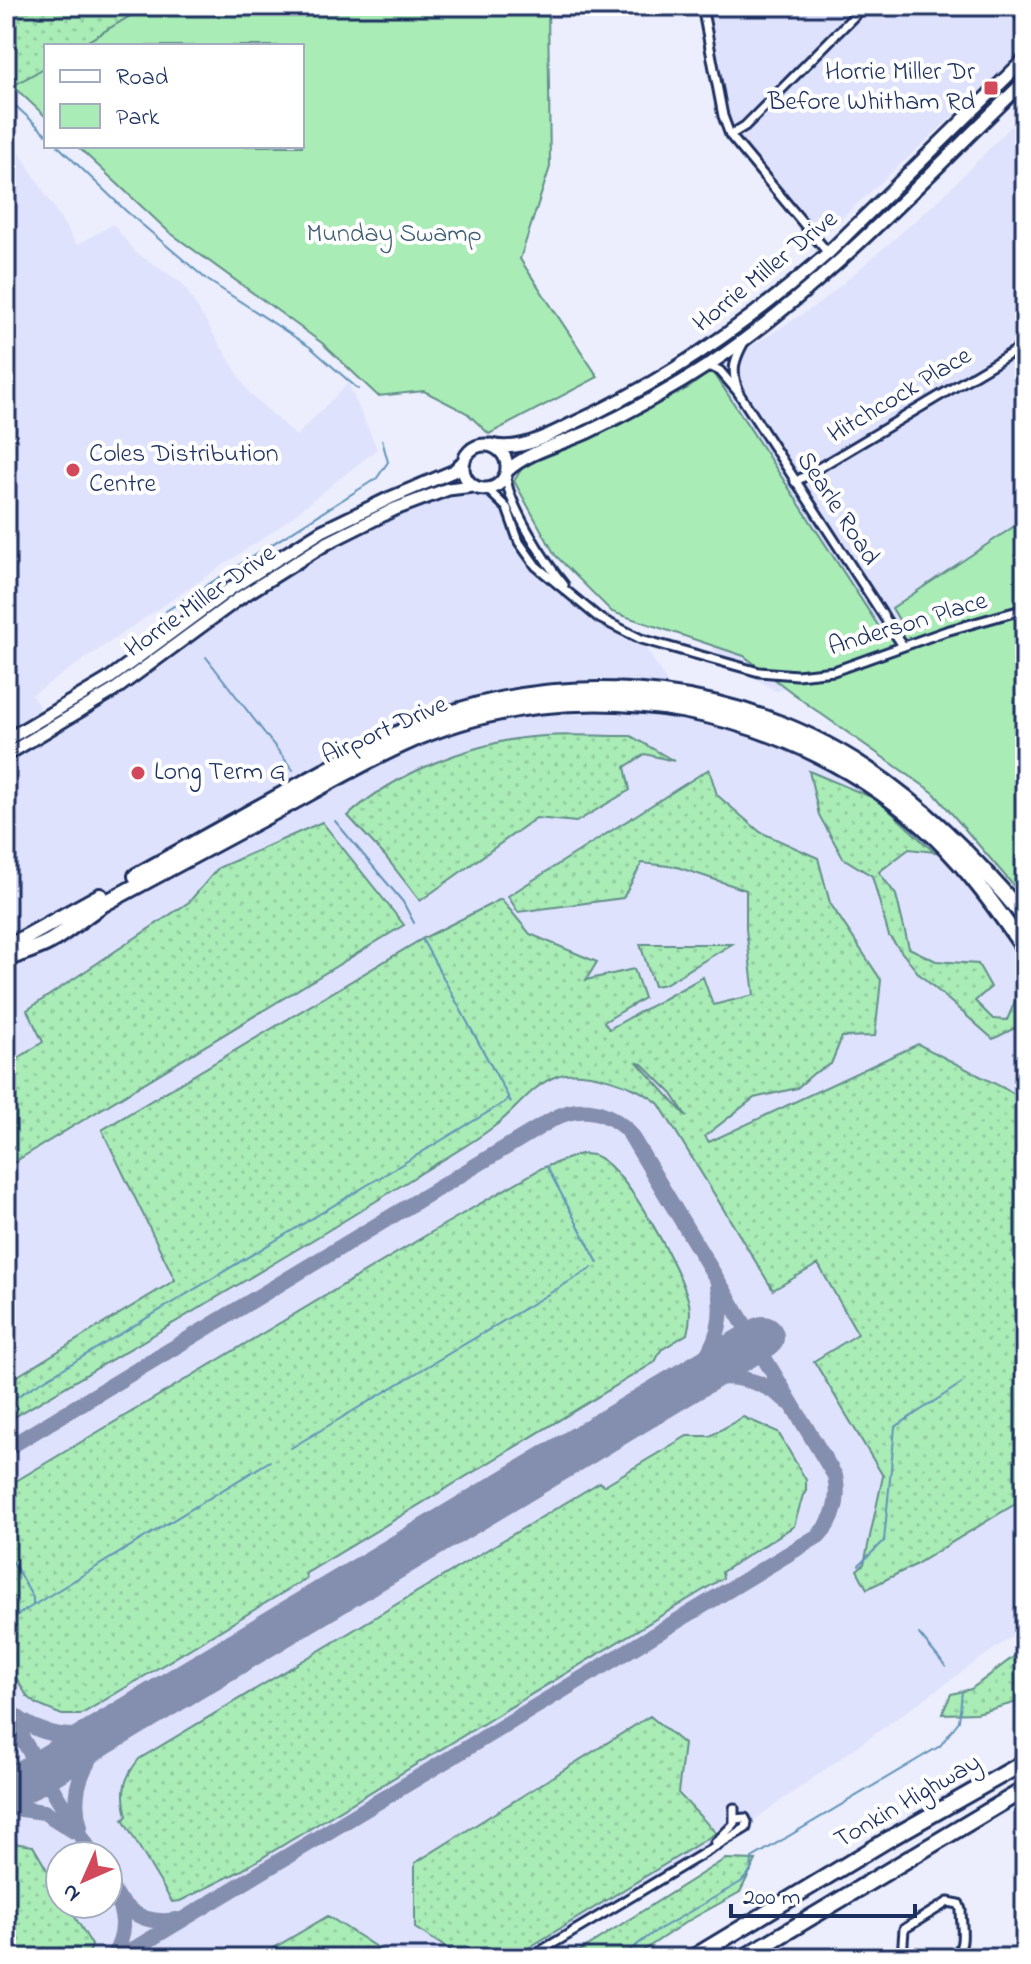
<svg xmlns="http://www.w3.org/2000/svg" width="1031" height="1964" viewBox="0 0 1031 1964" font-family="'Indie Flower',sans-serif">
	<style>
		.built { fill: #dfe2fc; fill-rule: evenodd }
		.grass { fill: url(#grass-dots); stroke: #628e8a; stroke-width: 2; fill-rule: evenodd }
		.green { fill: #a9ecb6; stroke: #628e8a; stroke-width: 2 }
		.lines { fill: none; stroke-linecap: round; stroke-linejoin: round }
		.stream { stroke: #6292b8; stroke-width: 2 }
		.taxiway { stroke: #848eae; stroke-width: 16 }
		.runway { stroke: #848eae; stroke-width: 42 }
		.street-casing { stroke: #1b2f5e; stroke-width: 13 }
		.primary-casing { stroke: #1b2f5e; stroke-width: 17 }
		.highway-casing { stroke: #1b2f5e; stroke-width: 20 }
		.street { stroke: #fff; stroke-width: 7 }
		.primary { stroke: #fff; stroke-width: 11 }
		.highway { stroke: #fff; stroke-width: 14 }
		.poi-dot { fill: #d1495b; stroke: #fff; stroke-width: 3 }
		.labels { text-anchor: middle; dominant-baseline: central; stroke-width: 8; stroke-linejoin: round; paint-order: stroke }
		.poi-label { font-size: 26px; fill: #1b2f5e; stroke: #fff; text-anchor: start }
		.park-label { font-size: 26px; fill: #3e5e74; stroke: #fff }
		.street-label { font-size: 26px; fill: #1b2f5e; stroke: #fff }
	</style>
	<defs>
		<pattern id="grass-dots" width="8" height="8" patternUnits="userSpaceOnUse" patternTransform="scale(2)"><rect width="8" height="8" fill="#a9ecb6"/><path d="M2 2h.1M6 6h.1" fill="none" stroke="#91cb9f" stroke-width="1.8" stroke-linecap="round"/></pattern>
	</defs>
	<rect width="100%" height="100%" fill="#eceefd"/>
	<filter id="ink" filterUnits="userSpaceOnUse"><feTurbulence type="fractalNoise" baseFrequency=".0125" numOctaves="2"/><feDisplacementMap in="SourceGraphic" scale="16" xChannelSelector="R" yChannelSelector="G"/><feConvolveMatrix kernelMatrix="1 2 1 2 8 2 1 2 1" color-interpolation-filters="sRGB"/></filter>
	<g filter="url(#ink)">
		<path class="built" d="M 708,6 L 1025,6 L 1023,23 L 1025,39 L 1015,59 L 828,231 L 819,231 L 746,146 L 728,117 Z
			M 1025,112 L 1025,616 L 811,684 L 775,691 L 713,650 L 669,563 L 786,486 L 713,370 L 820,303 L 939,200 Z
			M 6,130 L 77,245 L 113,224 L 135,252 L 183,284 L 250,394 L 296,436 L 348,383 L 377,449 L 279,527 L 32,695 L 43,713 L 102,677 L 266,558 L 326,523 L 419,480 L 463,468 L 468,481 L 487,489 L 499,498 L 530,558 L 599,618 L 641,640 L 684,710 L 771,734 L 917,820 L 1025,950 L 1025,1627 L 747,1825 L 529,1958 L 6,1958 ZM 60,1856 L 108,1856 L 108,1904 L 60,1904 Z"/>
		<path class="grass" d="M 6,6 L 147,6 L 80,46 L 46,46 L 46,67 L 6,91 Z
			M 631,736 L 674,761 L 645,754 L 625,767 L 630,790 L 576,822 L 536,818 L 420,901 L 385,856 L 348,816 C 386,780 445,755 496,743 C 539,732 587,736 631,736 Z
			M 709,769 L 717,795 L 760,832 L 818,858 L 830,903 L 881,980 L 875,1036 L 842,1037 L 831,1064 L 814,1073 L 797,1088 L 754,1098 L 705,1136 L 709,1142 L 918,1044 L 1025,1099 L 1025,1498 L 913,1566 L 867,1589 L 857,1570 L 864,1564 L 883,1476 L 814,1361 L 858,1334 L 818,1264 L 773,1290 L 659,1104 C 640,1086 582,1067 557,1076 C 532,1085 516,1110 496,1125 C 470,1145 440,1161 413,1178 C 280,1262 142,1341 6,1422 L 6,1383 L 175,1280 L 102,1130 L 422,939 L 501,899 L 530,934 L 597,962 L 586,980 L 634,969 L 644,998 L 604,1022 L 609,1029 L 703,977 L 713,1005 L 754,995 L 746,929 L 746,890 L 677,867 L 642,863 L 623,898 L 518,912 L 508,896 ZM 638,1063 L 642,1064 L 672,1094 L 687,1117 Z
			M 809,771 L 878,800 L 934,852 L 909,849 L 879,872 L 896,895 L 909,948 L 936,961 L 978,964 L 991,987 L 975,1001 L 993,1019 L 1007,1020 L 1016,999 L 1019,1026 L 993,1039 L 919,974 L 889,936 L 872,876 L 843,858 L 819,815 Z
			M 322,822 L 404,925 L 6,1167 L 6,1066 L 43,1042 L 27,1010 L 189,902 L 218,868 Z
			M 640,944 L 732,944 L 665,984 L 654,986 Z
			M 580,1154 C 586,1154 593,1154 598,1157 C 629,1174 681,1269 689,1303 C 691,1314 690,1323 687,1334 L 661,1350 L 655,1362 L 305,1574 L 307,1578 L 80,1715 L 62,1715 L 38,1705 L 27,1696 L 6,1661 L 6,1487 L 445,1224 L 542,1168 Z
			M 743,1417 L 778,1432 L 806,1480 L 806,1492 L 803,1495 L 794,1526 L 722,1572 L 723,1578 L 242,1870 L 180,1901 L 172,1902 L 123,1820 L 127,1816 C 121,1792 123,1779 139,1759 L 600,1482 L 603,1486 L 687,1436 L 710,1436 Z
			M 1025,1648 L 1025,1700 L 977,1713 L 942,1714 L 951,1694 L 971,1689 Z
			M 650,1716 L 684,1744 L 678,1793 L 716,1833 L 512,1958 L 463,1958 L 415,1928 L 415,1863 Z
			M 6,1842 L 33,1846 L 60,1892 L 60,1904 L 67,1904 L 92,1945 L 88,1957 L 6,1958 Z
			M 725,1859 L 756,1860 L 740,1892 L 686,1922 L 632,1958 L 568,1958 Z
			M 328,1916 L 393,1958 L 257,1958 Z"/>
		<path class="green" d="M 147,6 L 548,6 L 550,167 L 520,259 L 598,377 L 489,434 L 467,413 L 424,391 L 378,396 L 322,343 L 169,232 L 77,146 L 302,146 L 302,46 L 80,46 Z
			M 46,67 L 46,117 L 13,86 Z
			M 712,370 L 885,636 L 902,625 L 892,608 L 1025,519 L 1025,899 L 934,793 L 807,704 L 744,656 L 612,612 L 555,555 L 514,481 L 524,465 L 587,440 L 690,387 Z"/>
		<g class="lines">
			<path class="stream" d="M 6,97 L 46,134
				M 58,146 L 126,211 L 206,279 L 310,347 L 358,389
				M 166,611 L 377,478 L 388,462 L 382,440
				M 206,657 L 293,770
				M 335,821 L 403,902 L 414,923
				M 422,939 L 511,1102
				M 547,1167 L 598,1263
				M 6,1403 L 505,1102 L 508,1097
				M 291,1448 L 592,1268
				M 6,1550 L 33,1598 L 33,1605
				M 859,1565 L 884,1541 L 895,1427 L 962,1383
				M 6,1622 L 270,1461
				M 919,1634 L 946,1667
				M 619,1958 L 653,1933 L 741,1882 L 751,1871 L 752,1858 L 940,1746 L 959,1721 L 962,1692"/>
			<path class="taxiway" d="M 687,1385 C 723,1371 759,1376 788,1402
				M 678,1388 C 709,1362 728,1328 718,1286
				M 6,1449 L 553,1119 C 581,1104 606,1110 628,1131 L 835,1476 C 840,1500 835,1519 818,1536 L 119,1958
				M 6,1712 L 93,1856
				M 10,1712 C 38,1736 77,1743 111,1728
				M 6,1727 L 6,1751
				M 6,1807 L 44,1812 L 74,1831
				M 80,1827 C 67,1784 90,1751 120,1724
				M 108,1882 C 124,1908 130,1931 112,1958
				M 119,1900 C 135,1918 153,1924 177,1920"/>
			<path class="runway" d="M 6,1792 L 763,1337"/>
			<defs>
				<path id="street" d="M 702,6 L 723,116 L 730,135 L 828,253
					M 1014,6 L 1025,24
					M 730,135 L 745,126 L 864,6
					M 708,365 L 720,371 L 738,392 L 903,646
					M 738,390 C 731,370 734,360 744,342
					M 506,476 C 508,505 545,562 564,585
					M 795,482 L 1025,345
					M 487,489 L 507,508 L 519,542 L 536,566 L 599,618 L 641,639 L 759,672 L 797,675 L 834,671 L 946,631 L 1025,609
					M 715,1843 L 734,1824 L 734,1808
					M 833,1956 L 931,1958
					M 902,1957 L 904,1929 L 948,1902 L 959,1904 L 961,1910 C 961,1926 968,1950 951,1958
					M 529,1958 L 746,1828 L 747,1822 L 745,1818 L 735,1819"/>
				<path id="primary" d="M463 467a22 22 0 1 1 44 0a22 22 0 1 1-44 0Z
					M 491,445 C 519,452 547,436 572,424 C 667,381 750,322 828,253 L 1025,59
					M 507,471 C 529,451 562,444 588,432 C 630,412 672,389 710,364 C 827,285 924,178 1025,81
					M 6,740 L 107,680 L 233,587 L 322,531 L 390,498 L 454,471 L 464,461
					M 6,755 L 113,691 L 241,597 L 327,543 L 395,509 L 448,489 L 473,486"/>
				<path id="highway" d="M 136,876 C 190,846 245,815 300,785 C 346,760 392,733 442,716 C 581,668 744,687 867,769 C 927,809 979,862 1025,918
					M 6,948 L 100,896
					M 6,959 C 21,953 37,949 51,941 C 70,930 86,914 105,903 C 167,870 229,836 291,803 C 328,783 365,761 403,744 C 579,663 796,704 935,837 C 970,871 998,910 1025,950
					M 692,1958 L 889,1839 L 1025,1762
					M 743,1958 L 1025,1789"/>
			</defs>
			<use href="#street" class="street-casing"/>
			<use href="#primary" class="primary-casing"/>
			<use href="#highway" class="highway-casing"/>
			<use href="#street" class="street"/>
			<use href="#primary" class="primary"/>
			<use href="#highway" class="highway"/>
		</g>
	</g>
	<g class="poi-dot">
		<rect x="983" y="80" width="16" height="16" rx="4"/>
		<circle cx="73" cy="470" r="8"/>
		<circle cx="138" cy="773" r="8"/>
	</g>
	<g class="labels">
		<g class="poi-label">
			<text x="975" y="73" text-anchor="end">Horrie Miller Dr<tspan x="975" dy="30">Before Whitham Rd</tspan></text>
			<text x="89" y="455">Coles Distribution<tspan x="89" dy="30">Centre</tspan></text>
			<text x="154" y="773">Long Term G</text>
		</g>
		<g class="park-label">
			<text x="394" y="235">Munday Swamp</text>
		</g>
		<g class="street-label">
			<text transform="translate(766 272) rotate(-39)">Horrie Miller Drive</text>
			<text transform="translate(900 396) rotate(-31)">Hitchcock Place</text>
			<text transform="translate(837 509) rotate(57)">Searle Road</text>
			<text transform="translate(201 602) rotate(-35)">Horrie Miller Drive</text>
			<text transform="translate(908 625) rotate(-17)">Anderson Place</text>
			<text transform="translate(385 731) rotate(-24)">Airport Drive</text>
			<text transform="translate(908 1802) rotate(-30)">Tonkin Highway</text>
		</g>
	</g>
	<rect width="1031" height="1964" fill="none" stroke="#fff" stroke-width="32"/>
	<rect x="16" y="16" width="999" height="1932" fill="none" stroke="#1b2f5e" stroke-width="3" filter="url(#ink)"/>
	<rect x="44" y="44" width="260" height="104" fill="#ffffff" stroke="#a4acbf" stroke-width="2"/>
	<rect x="60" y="70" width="40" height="12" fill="#ffffff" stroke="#a4acbf" stroke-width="2"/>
	<text x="116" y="84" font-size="24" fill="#1b2f5e">Road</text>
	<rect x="60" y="104" width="40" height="24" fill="#a9ecb6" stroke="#a4acbf" stroke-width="2"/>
	<text x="116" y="124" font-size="24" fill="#1b2f5e">Park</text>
	<g transform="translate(84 1880) rotate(225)"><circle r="38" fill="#ffffff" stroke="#a4acbf" stroke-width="2"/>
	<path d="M0-6L14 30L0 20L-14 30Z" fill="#d1495b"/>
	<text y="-12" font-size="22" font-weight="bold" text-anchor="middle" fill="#1b2f5e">N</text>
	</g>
	<path d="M731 1904v12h184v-12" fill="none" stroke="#1b2f5e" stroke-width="4"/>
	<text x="743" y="1904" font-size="24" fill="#1b2f5e" stroke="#ffffff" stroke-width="6" paint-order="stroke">200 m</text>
</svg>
